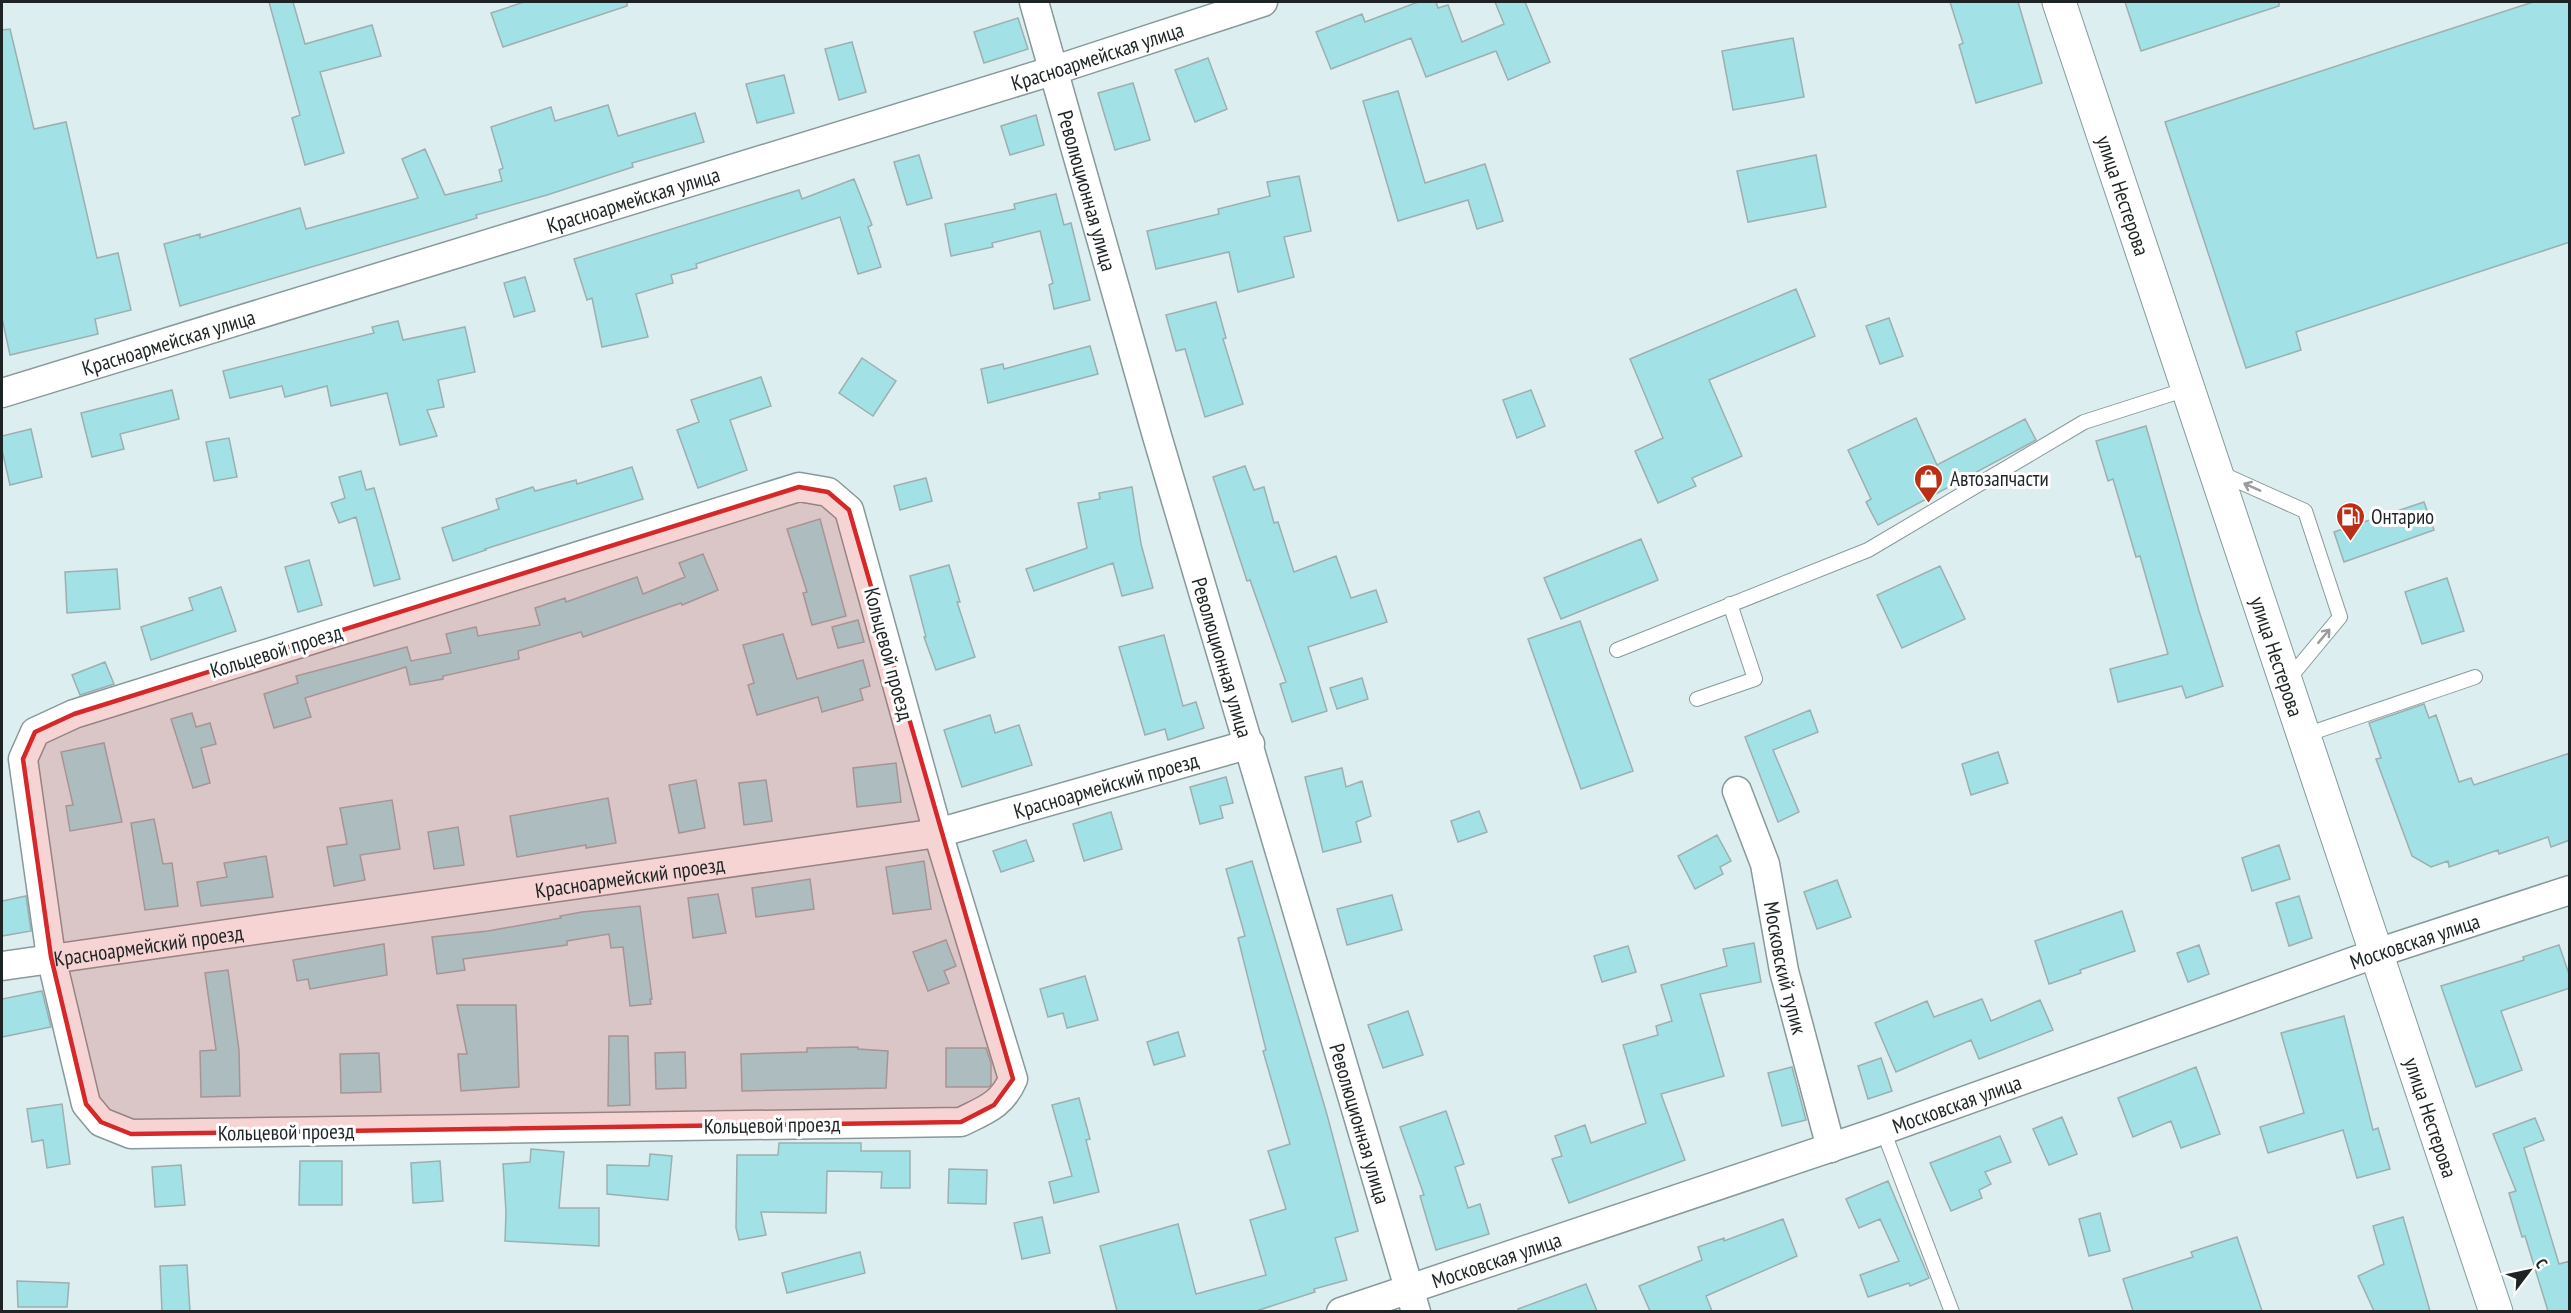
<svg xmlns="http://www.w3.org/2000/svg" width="2571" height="1313" viewBox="0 0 2571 1313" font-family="'PT Sans Narrow',sans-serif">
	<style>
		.building { fill: #a2e1e5; stroke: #9dafb0; stroke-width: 1.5 }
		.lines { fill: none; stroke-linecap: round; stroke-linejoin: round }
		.lane-casing { stroke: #87999a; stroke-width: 16 }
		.street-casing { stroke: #87999a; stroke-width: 31 }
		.secondary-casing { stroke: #87999a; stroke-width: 35 }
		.lane { stroke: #fff; stroke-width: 14 }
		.street { stroke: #fff; stroke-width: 28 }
		.secondary { stroke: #fff; stroke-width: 33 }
		.oneway { stroke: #9a9c9d }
		.marked { fill: #d62828; fill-opacity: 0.2; stroke: #d62828; stroke-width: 4.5; stroke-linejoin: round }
		.labels { text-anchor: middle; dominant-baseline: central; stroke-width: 6; stroke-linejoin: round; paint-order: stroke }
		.street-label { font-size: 21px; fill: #1e2425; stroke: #fff }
		.poi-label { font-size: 21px; fill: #1e2425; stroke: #fff; text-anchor: start }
	</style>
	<rect width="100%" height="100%" fill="#dceeef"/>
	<path class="building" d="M 269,2 L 293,2 L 305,44 L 372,25 L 381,56 L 320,72 L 344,153 L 305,165 L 292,118 L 300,115 Z
		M 524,2 L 627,2 L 627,6 L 503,47 L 491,13 Z
		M 1418,2 L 1436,2 L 1438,8 L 1448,5 L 1462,42 L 1504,24 L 1495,2 L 1525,2 L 1550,62 L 1508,80 L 1496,51 L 1426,77 L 1411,38 L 1331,69 L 1316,32 L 1362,14 L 1365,22 Z
		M 1950,2 L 2018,2 L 2042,83 L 1976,103 L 1959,45 L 1963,43 Z
		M 2125,2 L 2279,2 L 2279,6 L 2141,51 Z
		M 2533,2 L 2570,2 L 2570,242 L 2296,332 L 2301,350 L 2246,368 L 2165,122 Z
		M 1018,18 L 1028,49 L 984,63 L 974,32 Z
		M 10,29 L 34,129 L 66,122 L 97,258 L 118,253 L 131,310 L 95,319 L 98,334 L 10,355 L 2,318 L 2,30 Z
		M 1793,38 L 1804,97 L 1733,110 L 1722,51 Z
		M 852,42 L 866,92 L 839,100 L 825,49 Z
		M 1208,58 L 1227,109 L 1195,122 L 1175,70 Z
		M 784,75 L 794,113 L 757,123 L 746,84 Z
		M 1133,83 L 1150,140 L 1115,150 L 1098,93 Z
		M 1398,91 L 1425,183 L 1485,164 L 1503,221 L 1477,229 L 1468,200 L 1398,221 L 1363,101 Z
		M 608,105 L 618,136 L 695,113 L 704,142 L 632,163 L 633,167 L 547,195 L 476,215 L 477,218 L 180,306 L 164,244 L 200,234 L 200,238 L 300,208 L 306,229 L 418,198 L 402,159 L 425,149 L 445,195 L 502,181 L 499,170 L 503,168 L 491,127 L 551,107 L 555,121 Z
		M 1036,115 L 1044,145 L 1010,155 L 1001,126 Z
		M 919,155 L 932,198 L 907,205 L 894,162 Z
		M 1816,155 L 1826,207 L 1748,222 L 1737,171 Z
		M 1299,176 L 1311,231 L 1284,237 L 1294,277 L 1238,292 L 1229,252 L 1156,269 L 1147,231 L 1219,214 L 1218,209 L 1270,196 L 1267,182 Z
		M 854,179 L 872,225 L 868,227 L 881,267 L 858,274 L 840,217 L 696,264 L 697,268 L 671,275 L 673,283 L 636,294 L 648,337 L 602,347 L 592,298 L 587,300 L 574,259 L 799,190 L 802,199 Z
		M 1056,194 L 1064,225 L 1071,223 L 1090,300 L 1054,309 L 1049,285 L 1053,283 L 1040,231 L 992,243 L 993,247 L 951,256 L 945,224 L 1015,209 L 1014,204 Z
		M 525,277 L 535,311 L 514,317 L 504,283 Z
		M 1796,289 L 1815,336 L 1709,380 L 1742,456 L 1692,478 L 1696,486 L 1658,503 L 1635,451 L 1663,438 L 1630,359 Z
		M 1216,302 L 1226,338 L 1223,339 L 1243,404 L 1205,417 L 1185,349 L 1176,351 L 1166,315 Z
		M 1889,318 L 1903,356 L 1880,364 L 1866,326 Z
		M 398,321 L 403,340 L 465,327 L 475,372 L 438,380 L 444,407 L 427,410 L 437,436 L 400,445 L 387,393 L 331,406 L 327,386 L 285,397 L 282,386 L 230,398 L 223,371 L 374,333 L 372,327 Z
		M 1090,346 L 1098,374 L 988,403 L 981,369 L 1003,364 L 1004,369 Z
		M 862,358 L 896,381 L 873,416 L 839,393 Z
		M 761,377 L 771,406 L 730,420 L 747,470 L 698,488 L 677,430 L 699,422 L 691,400 Z
		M 172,390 L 179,419 L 120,434 L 124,449 L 92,457 L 81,413 Z
		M 1531,390 L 1545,426 L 1517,438 L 1503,400 Z
		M 1916,418 L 1937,465 L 2025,419 L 2036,440 L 1878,525 L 1866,502 L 1871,499 L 1848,450 Z
		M 2146,426 L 2199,611 L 2223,686 L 2186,698 L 2182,686 L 2118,702 L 2110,669 L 2168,654 L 2140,556 L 2136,557 L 2113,479 L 2108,481 L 2096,441 Z
		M 31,429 L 42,477 L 10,485 L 2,450 L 2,436 Z
		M 229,438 L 237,477 L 214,481 L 206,442 Z
		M 1245,466 L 1254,490 L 1264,487 L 1274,523 L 1278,522 L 1294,572 L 1336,556 L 1351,598 L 1376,590 L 1387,622 L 1308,647 L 1327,711 L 1292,722 L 1280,684 L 1286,682 L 1250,580 L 1247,581 L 1213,477 Z
		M 632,467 L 643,499 L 485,549 L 486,550 L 453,561 L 442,528 L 499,509 L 496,499 L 533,487 L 535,491 L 576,480 L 577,484 Z
		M 361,471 L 366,490 L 374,488 L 400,579 L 374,586 L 356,517 L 339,523 L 331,503 L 345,498 L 339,477 Z
		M 926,478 L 932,501 L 900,510 L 894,486 Z
		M 1132,487 L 1141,544 L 1153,588 L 1122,596 L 1113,563 L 1034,591 L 1026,569 L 1087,548 L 1078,503 L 1100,499 L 1099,493 Z
		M 2424,502 L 2434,530 L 2344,562 L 2334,532 Z
		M 820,519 L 846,616 L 812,625 L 803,593 L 807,592 L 787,529 Z
		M 1641,539 L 1658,580 L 1561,619 L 1544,578 Z
		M 703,554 L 718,590 L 682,605 L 681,603 L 583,637 L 581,632 L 518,651 L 519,659 L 443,676 L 443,679 L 410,685 L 406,667 L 305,698 L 311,717 L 274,728 L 264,694 L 298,683 L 296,676 L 407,647 L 411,661 L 451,653 L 446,634 L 476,627 L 478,636 L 540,625 L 535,608 L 565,598 L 566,602 L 637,577 L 643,594 L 685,577 L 679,563 Z
		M 309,560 L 322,605 L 298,612 L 285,567 Z
		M 949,565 L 960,602 L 957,602 L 975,657 L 936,670 L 924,637 L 926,637 L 910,576 Z
		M 1940,566 L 1965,619 L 1902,648 L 1877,595 Z
		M 117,569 L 120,609 L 67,613 L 65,572 Z
		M 2447,578 L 2464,631 L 2422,644 L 2405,592 Z
		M 221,587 L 236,631 L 151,660 L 141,627 L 193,610 L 189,598 Z
		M 858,620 L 864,642 L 838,648 L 832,627 Z
		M 1580,621 L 1633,771 L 1581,789 L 1528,639 Z
		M 783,634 L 797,679 L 863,660 L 870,686 L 860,689 L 863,700 L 822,712 L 818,697 L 757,715 L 748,685 L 754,683 L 743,645 Z
		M 1164,635 L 1183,706 L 1196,702 L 1204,728 L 1168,740 L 1165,729 L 1145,735 L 1119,647 Z
		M 105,662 L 114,684 L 80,695 L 72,675 Z
		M 1362,678 L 1368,699 L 1337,709 L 1330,688 Z
		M 2424,704 L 2429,718 L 2436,715 L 2459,782 L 2471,778 L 2474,785 L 2570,753 L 2570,840 L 2551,847 L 2548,837 L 2499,854 L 2498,850 L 2449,867 L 2448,861 L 2431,867 L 2412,856 L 2376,759 L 2381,758 L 2369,723 Z
		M 1810,710 L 1818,732 L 1773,750 L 1799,812 L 1778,822 L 1745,737 Z
		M 192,713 L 196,727 L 210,723 L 216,744 L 201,748 L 210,783 L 193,788 L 171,719 Z
		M 990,715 L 995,733 L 1019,725 L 1032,765 L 962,787 L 944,730 Z
		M 104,743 L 122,822 L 70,831 L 66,806 L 73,805 L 61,752 Z
		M 1998,752 L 2008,783 L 1971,795 L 1962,764 Z
		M 896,763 L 901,802 L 857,807 L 853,768 Z
		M 1342,768 L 1346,787 L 1362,781 L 1371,816 L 1356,822 L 1361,842 L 1323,852 L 1305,777 Z
		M 1226,777 L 1233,803 L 1220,806 L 1223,818 L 1200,824 L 1190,787 Z
		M 696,780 L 705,828 L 679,833 L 669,785 Z
		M 766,780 L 772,821 L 744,825 L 739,783 Z
		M 608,798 L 616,843 L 586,848 L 586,845 L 517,857 L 510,816 Z
		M 392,800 L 400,849 L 360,855 L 365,880 L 334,886 L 327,847 L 347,844 L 340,808 Z
		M 1479,811 L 1487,832 L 1458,842 L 1451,821 Z
		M 1111,812 L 1122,849 L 1084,861 L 1073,824 Z
		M 154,819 L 163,864 L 172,863 L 178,906 L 145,910 L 131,823 Z
		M 458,827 L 464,865 L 434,869 L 428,832 Z
		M 1717,835 L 1731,861 L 1720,867 L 1723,874 L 1695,889 L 1678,856 Z
		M 1026,840 L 1034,861 L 1001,872 L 993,851 Z
		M 2279,845 L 2290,879 L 2252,891 L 2242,858 Z
		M 266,856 L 273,897 L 201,906 L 197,882 L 227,877 L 224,863 Z
		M 924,861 L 931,909 L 893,914 L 886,867 Z
		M 1252,861 L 1326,1111 L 1358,1231 L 1335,1238 L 1347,1280 L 1314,1289 L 1315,1292 L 1256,1311 L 1117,1311 L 1100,1246 L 1178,1224 L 1196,1294 L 1266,1275 L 1250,1220 L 1286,1209 L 1268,1151 L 1290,1144 L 1263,1051 L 1266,1050 L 1238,938 L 1245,936 L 1226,869 Z
		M 810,879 L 814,909 L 756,917 L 752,888 Z
		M 1837,880 L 1851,917 L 1817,929 L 1804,892 Z
		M 718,894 L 726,933 L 693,938 L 688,898 Z
		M 1392,895 L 1402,930 L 1347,945 L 1337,909 Z
		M 26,896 L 31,931 L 2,936 L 2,901 Z
		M 2299,896 L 2312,938 L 2289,946 L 2276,903 Z
		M 640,906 L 652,999 L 650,999 L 651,1004 L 630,1006 L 623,947 L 611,948 L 609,934 L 567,941 L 567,945 L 463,959 L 465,970 L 437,974 L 432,937 L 488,931 L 561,918 L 560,916 L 582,912 Z
		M 2122,911 L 2135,951 L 2080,970 L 2081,973 L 2049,984 L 2035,941 Z
		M 946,940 L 956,966 L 944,971 L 949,983 L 928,991 L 913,952 Z
		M 1754,943 L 1761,982 L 1700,994 L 1724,1076 L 1661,1094 L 1685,1160 L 1569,1203 L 1552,1159 L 1562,1156 L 1555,1136 L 1585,1125 L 1591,1143 L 1646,1123 L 1623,1045 L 1658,1035 L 1656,1026 L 1672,1021 L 1661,985 L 1727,966 L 1723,949 Z
		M 384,944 L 387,975 L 310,989 L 308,979 L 297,981 L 293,960 Z
		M 2199,945 L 2209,974 L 2188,982 L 2177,953 Z
		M 2559,945 L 2570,977 L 2570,988 L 2501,1011 L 2522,1070 L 2476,1087 L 2441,986 L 2524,960 L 2523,957 Z
		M 1628,946 L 1636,972 L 1602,982 L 1594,956 Z
		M 228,970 L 239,1050 L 240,1096 L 201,1097 L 200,1051 L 216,1050 L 205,973 Z
		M 1085,976 L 1098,1020 L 1067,1028 L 1063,1013 L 1048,1017 L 1040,989 Z
		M 42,991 L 51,1027 L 2,1037 L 2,999 Z
		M 1982,999 L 1991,1021 L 2040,1000 L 2053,1030 L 1979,1059 L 1971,1040 L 1896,1072 L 1875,1023 L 1927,1001 L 1934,1017 Z
		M 457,1005 L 516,1005 L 519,1087 L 461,1091 L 458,1054 L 467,1054 Z
		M 1408,1011 L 1423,1055 L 1383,1068 L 1368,1025 Z
		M 2344,1016 L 2373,1130 L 2378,1128 L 2390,1169 L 2357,1178 L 2343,1130 L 2268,1153 L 2260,1127 L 2304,1113 L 2281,1033 Z
		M 1178,1032 L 1185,1056 L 1154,1065 L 1147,1042 Z
		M 609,1036 L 628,1036 L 630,1105 L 608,1106 Z
		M 858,1047 L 858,1049 L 888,1051 L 886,1088 L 742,1091 L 741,1054 L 807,1052 L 807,1048 Z
		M 946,1048 L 986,1048 L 991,1063 L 991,1085 L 988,1087 L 946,1087 Z
		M 685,1052 L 686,1088 L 656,1089 L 655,1053 Z
		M 379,1053 L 381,1092 L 341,1093 L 340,1054 Z
		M 1881,1058 L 1892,1091 L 1868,1099 L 1858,1066 Z
		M 1792,1067 L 1806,1120 L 1782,1126 L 1768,1073 Z
		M 2196,1067 L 2220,1134 L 2181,1148 L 2171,1121 L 2133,1137 L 2118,1098 Z
		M 1079,1098 L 1090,1139 L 1086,1140 L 1099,1192 L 1054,1203 L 1049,1182 L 1072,1176 L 1052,1105 Z
		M 62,1104 L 70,1164 L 47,1168 L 43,1140 L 32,1142 L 27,1109 Z
		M 1446,1111 L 1464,1164 L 1455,1167 L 1468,1208 L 1480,1204 L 1489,1234 L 1436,1250 L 1420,1196 L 1424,1195 L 1400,1127 Z
		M 2062,1117 L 2077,1154 L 2049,1165 L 2033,1129 Z
		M 2535,1118 L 2544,1140 L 2524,1148 L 2559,1264 L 2570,1261 L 2570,1311 L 2548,1311 L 2525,1236 L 2522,1237 L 2509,1193 L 2516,1191 L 2493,1134 Z
		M 2000,1136 L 2011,1162 L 1985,1172 L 1991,1184 L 1979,1190 L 1982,1198 L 1951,1211 L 1930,1163 Z
		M 779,1143 L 861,1143 L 861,1151 L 910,1151 L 910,1188 L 881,1188 L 882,1172 L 827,1171 L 826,1213 L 761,1212 L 766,1235 L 739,1240 L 736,1228 L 737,1155 L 778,1155 Z
		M 531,1149 L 564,1152 L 559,1208 L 599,1208 L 599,1246 L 505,1241 L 506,1212 L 503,1164 L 530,1162 Z
		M 650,1154 L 672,1156 L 668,1200 L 607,1194 L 607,1165 L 649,1166 Z
		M 300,1161 L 342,1161 L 342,1205 L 299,1205 Z
		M 440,1161 L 443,1201 L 413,1203 L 411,1163 Z
		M 181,1165 L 185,1205 L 155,1207 L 152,1167 Z
		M 949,1169 L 987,1170 L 986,1204 L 948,1203 Z
		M 1888,1181 L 1929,1278 L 1910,1286 L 1909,1283 L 1868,1297 L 1860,1275 L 1899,1261 L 1880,1219 L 1859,1228 L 1846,1199 Z
		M 2100,1213 L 2110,1251 L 2089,1256 L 2079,1219 Z
		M 1042,1217 L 1050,1253 L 1022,1259 L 1014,1223 Z
		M 2403,1217 L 2430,1311 L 2374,1311 L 2358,1276 L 2384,1264 L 2373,1226 Z
		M 1783,1219 L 1797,1256 L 1706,1296 L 1712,1311 L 1650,1311 L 1639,1286 L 1702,1260 L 1698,1247 L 1724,1238 L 1724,1241 Z
		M 2237,1237 L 2262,1311 L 2133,1311 L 2123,1279 L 2193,1257 L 2191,1252 Z
		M 860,1252 L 865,1273 L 787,1293 L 782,1273 Z
		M 187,1265 L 190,1311 L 162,1311 L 160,1266 Z
		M 17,1281 L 69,1283 L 67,1307 L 18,1307 Z
		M 1586,1284 L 1597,1311 L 1518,1311 L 1518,1309 Z"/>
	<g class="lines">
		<defs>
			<path id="lane" d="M 2220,473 L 2305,511 L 2340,617 L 2287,681
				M 1617,650 L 1868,550 L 2084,422 L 2187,389
				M 1697,699 L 1755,679 L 1730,604
				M 2305,735 L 2475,677
				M 1883,1130 L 1952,1312"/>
			<g id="street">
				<path id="s1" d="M 1034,2 L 1157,436 L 1416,1312"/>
				<path id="s2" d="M 2,393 L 1055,70 L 1263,2"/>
				<path d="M 799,487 L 828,492 L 849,510 L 938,833 L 1013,1079 C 1002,1105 985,1110 961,1122 L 131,1134 L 101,1122 L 86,1104 L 51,957 L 23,759 L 35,732 L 74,714 Z"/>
				<path id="s3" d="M 1737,791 L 1765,864 L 1784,971 L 1831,1148"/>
				<path id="s4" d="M 2,966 L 938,833 L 1250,744"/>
				<path id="s5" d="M 1341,1312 L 1883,1130 L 2377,953 L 2570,890"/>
			</g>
			<g id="secondary">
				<path id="s6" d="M 2059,2 L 2496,1312"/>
			</g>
		</defs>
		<use href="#lane" class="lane-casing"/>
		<use href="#street" class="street-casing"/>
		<use href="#secondary" class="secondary-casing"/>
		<use href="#lane" class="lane"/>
		<use href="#street" class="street"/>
		<use href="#secondary" class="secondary"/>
	</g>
	<defs><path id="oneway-shaft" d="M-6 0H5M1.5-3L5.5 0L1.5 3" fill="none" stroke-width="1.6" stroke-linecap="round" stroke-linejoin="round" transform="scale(1.5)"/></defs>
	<g class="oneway">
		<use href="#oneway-shaft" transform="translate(2252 487) rotate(-156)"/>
		<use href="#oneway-shaft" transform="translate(2324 636) rotate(-50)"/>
	</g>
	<path class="marked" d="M 799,487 L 828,492 L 849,510 L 1013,1079 L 994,1105 L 961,1122 L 131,1134 L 101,1122 L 86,1104 L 51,957 L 23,759 L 35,732 L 74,714 Z"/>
	<defs>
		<symbol id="shop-pin" viewBox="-11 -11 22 30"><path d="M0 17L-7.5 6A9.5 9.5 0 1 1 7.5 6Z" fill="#bb2f16" stroke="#fff"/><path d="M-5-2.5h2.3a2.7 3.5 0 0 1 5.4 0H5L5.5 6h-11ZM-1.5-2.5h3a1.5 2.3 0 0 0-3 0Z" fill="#fff"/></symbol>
		<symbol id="fuel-pin" viewBox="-11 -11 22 30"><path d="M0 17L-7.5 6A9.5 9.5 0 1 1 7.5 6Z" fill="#bb2f16" stroke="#fff"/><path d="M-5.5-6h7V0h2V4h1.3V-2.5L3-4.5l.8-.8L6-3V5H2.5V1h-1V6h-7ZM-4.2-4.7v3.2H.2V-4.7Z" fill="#fff"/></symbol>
	</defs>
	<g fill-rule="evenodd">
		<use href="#shop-pin" x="1912" y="462" width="33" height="45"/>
		<use href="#fuel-pin" x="2334" y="500" width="33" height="45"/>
	</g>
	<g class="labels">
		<g class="street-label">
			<text stroke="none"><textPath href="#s2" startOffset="1146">Красноармейская улица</textPath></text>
			<text stroke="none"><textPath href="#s1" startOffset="196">Революционная улица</textPath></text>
			<text stroke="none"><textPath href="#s6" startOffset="204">улица Нестерова</textPath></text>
			<text stroke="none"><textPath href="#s2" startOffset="660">Красноармейская улица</textPath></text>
			<text stroke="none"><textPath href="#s2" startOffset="174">Красноармейская улица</textPath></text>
			<text transform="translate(276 651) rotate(-17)">Кольцевой проезд</text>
			<text transform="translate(889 654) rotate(75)">Кольцевой проезд</text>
			<text stroke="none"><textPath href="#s6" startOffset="690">улица Нестерова</textPath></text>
			<text stroke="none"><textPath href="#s1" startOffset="682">Революционная улица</textPath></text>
			<text stroke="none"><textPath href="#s4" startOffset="1120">Красноармейский проезд</textPath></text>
			<text stroke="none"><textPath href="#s4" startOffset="634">Красноармейский проезд</textPath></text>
			<text stroke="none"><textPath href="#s5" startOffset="1136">Московская улица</textPath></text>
			<text stroke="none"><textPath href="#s4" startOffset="148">Красноармейский проезд</textPath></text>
			<text stroke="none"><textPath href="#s3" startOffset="184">Московский тупик</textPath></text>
			<text stroke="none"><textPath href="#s5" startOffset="650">Московская улица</textPath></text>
			<text stroke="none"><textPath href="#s6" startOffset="1176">улица Нестерова</textPath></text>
			<text stroke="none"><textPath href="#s1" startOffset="1168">Революционная улица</textPath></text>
			<text transform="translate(772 1125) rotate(-1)">Кольцевой проезд</text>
			<text transform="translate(286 1132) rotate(-1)">Кольцевой проезд</text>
			<text stroke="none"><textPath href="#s5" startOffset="164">Московская улица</textPath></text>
		</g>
		<g class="poi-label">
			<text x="1950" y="478">Автозапчасти</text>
			<text x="2371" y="516">Онтарио</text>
		</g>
	</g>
	<rect width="2571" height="1313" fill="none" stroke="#1e2425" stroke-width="6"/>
	<g transform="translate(2529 1271) rotate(58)" stroke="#ffffff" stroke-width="4.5" paint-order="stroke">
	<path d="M0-4.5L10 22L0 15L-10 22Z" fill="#1e2425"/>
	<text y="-9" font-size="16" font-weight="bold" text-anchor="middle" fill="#1e2425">С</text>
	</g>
</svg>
